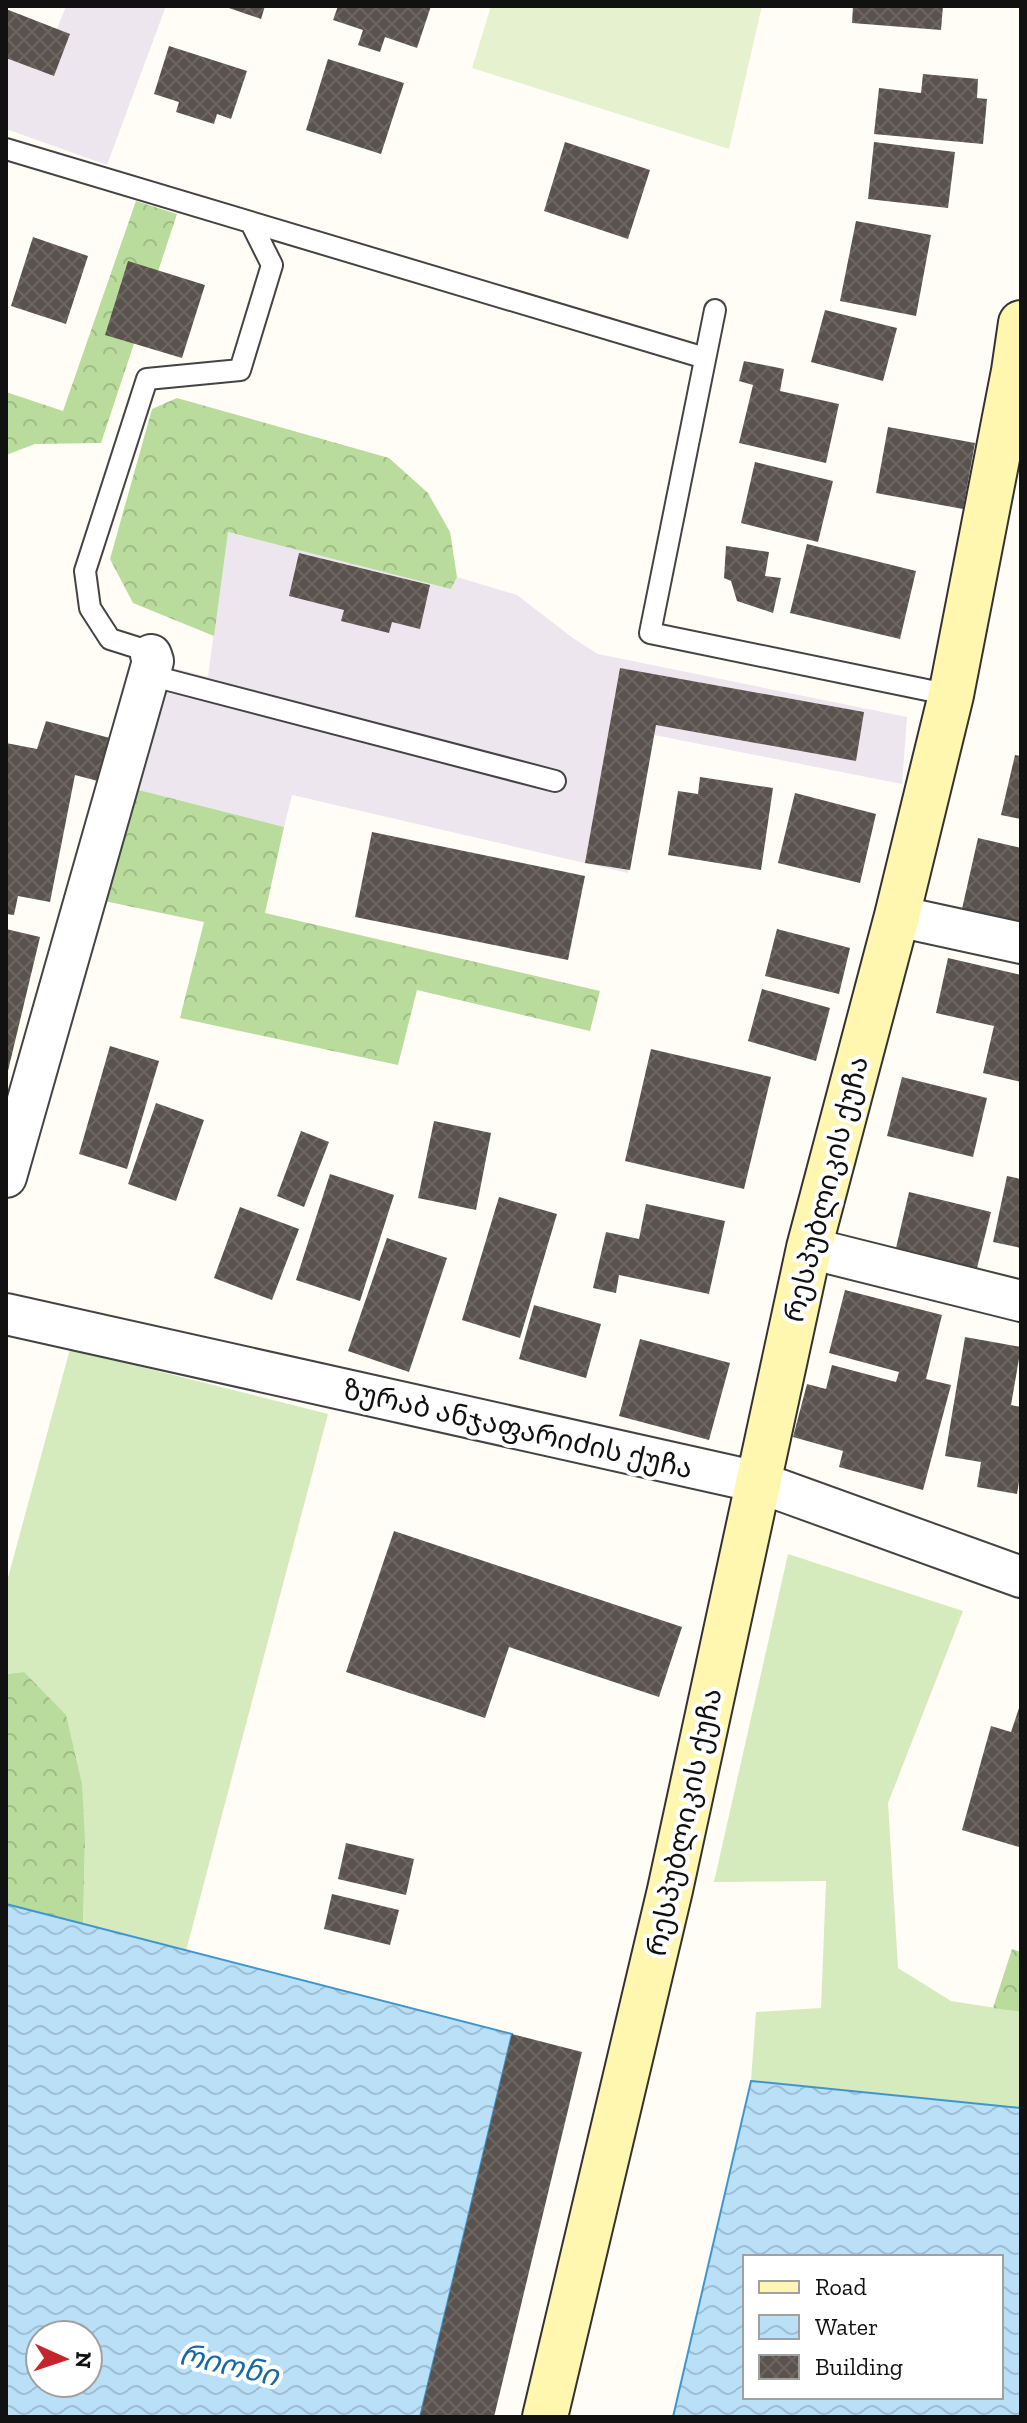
<svg xmlns="http://www.w3.org/2000/svg" width="1027" height="2423" viewBox="0 0 1027 2423" font-family="'Zilla Slab','Noto Sans Georgian',serif">
	<style>
		.industrial { fill: #eee6ef }
		.grass { fill: #d5ebbd }
		.forest { fill: url(#forest-crowns) }
		.pitch { fill: #e6f2cf }
		.water { fill: url(#water-waves); stroke: #3f96cf; stroke-width: 2; fill-rule: evenodd }
		.building { fill: url(#building-cross-hatch) }
		.lines { fill: none; stroke-linecap: round; stroke-linejoin: round }
		.lane-casing { stroke: #444; stroke-width: 24 }
		.street-casing { stroke: #444; stroke-width: 44 }
		.secondary-casing { stroke: #333; stroke-width: 48 }
		.lane { stroke: #fff; stroke-width: 20 }
		.street { stroke: #fff; stroke-width: 40 }
		.secondary { stroke: #fff6b0; stroke-width: 44 }
		.labels { text-anchor: middle; dominant-baseline: central; stroke-width: 8; stroke-linejoin: round; paint-order: stroke }
		.street-label { font-size: 28px; fill: #111; stroke: #fff }
		.water-label { font-size: 30px; font-style: italic; fill: #1768a6; stroke: #fff }
	</style>
	<defs>
		<pattern id="forest-crowns" width="20" height="18" patternUnits="userSpaceOnUse" patternTransform="scale(2)"><rect width="20" height="18" fill="#b9dc9c"/><path d="M2 6a3 3 0 1 1 6 0M12 15a3 3 0 1 1 6 0" fill="none" stroke="#9ebc85"/></pattern>
		<pattern id="water-waves" width="16" height="10" patternUnits="userSpaceOnUse" patternTransform="scale(2)"><rect width="16" height="10" fill="#b9e0f7"/><path d="M0 5q4-4 8 0t8 0" fill="none" stroke="#9ebfd3"/></pattern>
		<pattern id="building-cross-hatch" width="8" height="8" patternUnits="userSpaceOnUse" patternTransform="scale(2)"><rect width="8" height="8" fill="#5a524d"/><path d="M0 0l8 8M0 8l8-8" fill="none" stroke="#6d6662"/></pattern>
	</defs>
	<rect width="100%" height="100%" fill="#fffdf5"/>
	<path class="industrial" d="M 66,6 L 166,6 L 107,165 L 6,129 L 6,56 L 41,70 Z
		M 227,532 L 451,588 L 457,577 L 517,595 L 573,638 L 598,654 L 907,717 L 902,784 L 654,735 L 628,873 L 292,795 L 284,827 L 127,787 L 162,665 L 208,677 Z"/>
	<path class="grass" d="M 70,1349 L 328,1414 L 186,1951 L 83,1924 L 85,1841 L 24,1672 L 6,1674 L 6,1585 Z
		M 788,1554 L 963,1611 L 888,1803 L 898,1968 L 951,2001 L 1021,2012 L 1021,2108 L 751,2081 L 756,2012 L 821,2008 L 826,1881 L 714,1882 Z"/>
	<path class="forest" d="M 136,201 L 177,214 L 101,443 L 35,444 L 6,455 L 6,392 L 63,411 Z
		M 177,398 L 389,458 L 428,493 L 450,532 L 457,577 L 451,589 L 228,532 L 214,636 L 133,603 L 110,559 L 152,409 Z
		M 127,787 L 284,827 L 265,913 L 600,991 L 590,1031 L 417,990 L 398,1065 L 180,1018 L 204,922 L 95,899 Z
		M 24,1672 L 66,1715 L 82,1784 L 85,1841 L 83,1924 L 6,1904 L 6,1674 Z
		M 1012,1949 L 1021,1952 L 1021,2012 L 993,2008 Z"/>
	<path class="pitch" d="M 491,6 L 762,6 L 729,149 L 472,68 Z"/>
	<path class="water" d="M 6,1904 L 512,2034 L 420,2417 L 6,2417 ZM 40,2335 L 88,2335 L 88,2383 L 40,2383 Z
		M 751,2081 L 1021,2108 L 1021,2417 L 673,2417 ZM 745,2257 L 1001,2257 L 1001,2397 L 745,2397 Z"/>
	<path class="building" d="M 223,6 L 265,6 L 261,19 Z
		M 338,6 L 431,6 L 417,48 L 385,37 L 380,52 L 358,45 L 363,30 L 333,20 Z
		M 853,6 L 943,6 L 941,30 L 852,23 Z
		M 6,9 L 70,34 L 54,76 L 6,58 Z
		M 169,46 L 247,71 L 231,119 L 217,114 L 214,124 L 176,112 L 179,102 L 154,94 Z
		M 328,59 L 404,83 L 381,154 L 306,130 Z
		M 923,74 L 978,79 L 977,98 L 987,99 L 983,144 L 874,134 L 879,88 L 921,93 Z
		M 565,142 L 650,170 L 628,239 L 544,211 Z
		M 874,142 L 955,152 L 948,208 L 868,199 Z
		M 856,221 L 931,235 L 916,316 L 840,301 Z
		M 33,237 L 88,256 L 66,324 L 11,306 Z
		M 128,261 L 205,285 L 182,358 L 105,335 Z
		M 825,310 L 897,328 L 883,381 L 811,362 Z
		M 744,361 L 784,369 L 780,391 L 839,404 L 826,463 L 739,443 L 753,385 L 739,381 Z
		M 888,427 L 975,443 L 963,509 L 876,493 Z
		M 755,462 L 833,481 L 818,542 L 741,523 Z
		M 807,544 L 916,571 L 900,639 L 790,613 Z
		M 726,546 L 769,552 L 765,576 L 781,578 L 773,613 L 737,601 L 731,581 L 724,578 Z
		M 299,553 L 430,585 L 420,629 L 392,622 L 389,633 L 341,621 L 344,610 L 289,596 Z
		M 620,668 L 864,712 L 856,761 L 656,725 L 630,870 L 585,863 Z
		M 46,721 L 121,741 L 109,784 L 75,775 L 50,902 L 18,896 L 14,915 L 6,914 L 6,743 L 37,749 Z
		M 1015,755 L 1021,756 L 1021,819 L 1001,815 Z
		M 700,777 L 773,788 L 761,870 L 668,855 L 678,791 L 698,794 Z
		M 795,793 L 876,814 L 860,883 L 778,863 Z
		M 372,832 L 585,876 L 568,960 L 355,917 Z
		M 978,838 L 1021,848 L 1021,922 L 962,909 Z
		M 6,929 L 40,937 L 7,1075 L 6,1075 Z
		M 777,929 L 850,948 L 839,994 L 765,976 Z
		M 948,958 L 1021,975 L 1021,1082 L 983,1073 L 994,1026 L 936,1013 Z
		M 762,989 L 830,1008 L 816,1061 L 748,1041 Z
		M 110,1046 L 159,1061 L 127,1169 L 79,1154 Z
		M 651,1049 L 771,1077 L 744,1189 L 625,1161 Z
		M 902,1077 L 987,1098 L 973,1157 L 887,1136 Z
		M 156,1103 L 204,1120 L 176,1201 L 128,1184 Z
		M 434,1121 L 491,1133 L 476,1210 L 418,1198 Z
		M 301,1131 L 329,1142 L 304,1207 L 277,1196 Z
		M 330,1174 L 394,1195 L 360,1301 L 296,1280 Z
		M 1007,1176 L 1021,1179 L 1021,1248 L 993,1242 Z
		M 909,1192 L 991,1212 L 977,1268 L 896,1248 Z
		M 499,1197 L 557,1214 L 520,1338 L 462,1320 Z
		M 646,1204 L 725,1221 L 709,1294 L 619,1275 L 616,1293 L 593,1288 L 606,1232 L 639,1239 Z
		M 240,1207 L 299,1229 L 272,1300 L 214,1278 Z
		M 387,1238 L 447,1258 L 409,1372 L 348,1351 Z
		M 845,1290 L 942,1315 L 926,1379 L 951,1385 L 923,1490 L 839,1467 L 843,1451 L 793,1437 L 807,1384 L 826,1389 L 832,1365 L 896,1382 L 899,1372 L 829,1353 Z
		M 534,1305 L 601,1324 L 586,1378 L 519,1359 Z
		M 965,1337 L 1021,1347 L 1011,1405 L 1021,1407 L 1021,1470 L 1017,1494 L 977,1487 L 981,1462 L 945,1456 Z
		M 640,1339 L 730,1363 L 709,1440 L 619,1416 Z
		M 394,1531 L 682,1627 L 659,1697 L 509,1647 L 485,1718 L 346,1672 Z
		M 1021,1702 L 1021,1838 L 1019,1847 L 962,1830 L 991,1726 L 1011,1732 Z
		M 346,1843 L 414,1859 L 406,1895 L 338,1879 Z
		M 332,1894 L 399,1910 L 390,1945 L 324,1929 Z
		M 512,2034 L 582,2052 L 494,2417 L 420,2417 Z"/>
	<g class="lines">
		<defs>
			<path id="lane" d="M 6,149 L 705,358
				M 715,310 L 650,633 L 951,695
				M 151,655 L 148,651 L 110,639 L 90,608 L 85,571 L 147,379 L 240,370 L 272,265 L 251,223
				M 149,675 L 555,781"/>
			<path id="street" d="M 897,916 L 1021,943
				M 6,1177 L 149,675 L 153,661 L 151,655
				M 809,1248 L 1021,1301
				M 6,1314 L 758,1482 L 1021,1577"/>
			<path id="secondary" d="M 545,2417 L 670,1890 L 809,1248 L 897,916 L 951,695 L 1014,371 L 1021,323"/>
		</defs>
		<use href="#lane" class="lane-casing"/>
		<use href="#street" class="street-casing"/>
		<use href="#secondary" class="secondary-casing"/>
		<use href="#lane" class="lane"/>
		<use href="#street" class="street"/>
		<use href="#secondary" class="secondary"/>
	</g>
	<g class="labels">
		<g class="street-label">
			<text transform="translate(826 1189) rotate(-76)">რესპუბლიკის ქუჩა</text>
			<text transform="translate(518 1429) rotate(13)">ზურაბ ანჯაფარიძის ქუჩა</text>
			<text transform="translate(684 1822) rotate(-78)">რესპუბლიკის ქუჩა</text>
		</g>
		<g class="water-label">
			<text transform="translate(229 2365) rotate(13)">რიონი</text>
		</g>
	</g>
	<rect width="1027" height="2423" fill="none" stroke="#111111" stroke-width="16"/>
	<rect x="743" y="2255" width="260" height="144" fill="#ffffff" stroke="#a0a0a0" stroke-width="2"/>
	<rect x="759" y="2281" width="40" height="12" fill="#fff6b0" stroke="#a0a0a0" stroke-width="2"/>
	<text x="815" y="2295" font-size="24" fill="#111111">Road</text>
	<rect x="759" y="2315" width="40" height="24" fill="url(#water-waves)" stroke="#a0a0a0" stroke-width="2"/>
	<text x="815" y="2335" font-size="24" fill="#111111">Water</text>
	<rect x="759" y="2355" width="40" height="24" fill="url(#building-cross-hatch)" stroke="#a0a0a0" stroke-width="2"/>
	<text x="815" y="2375" font-size="24" fill="#111111">Building</text>
	<g transform="translate(64 2359) rotate(93)"><circle r="38" fill="#ffffff" stroke="#a0a0a0" stroke-width="2"/>
	<path d="M0-6L14 30L0 20L-14 30Z" fill="#c4262e"/>
	<text y="-12" font-size="22" font-weight="bold" text-anchor="middle" fill="#111111">N</text>
	</g>
</svg>
